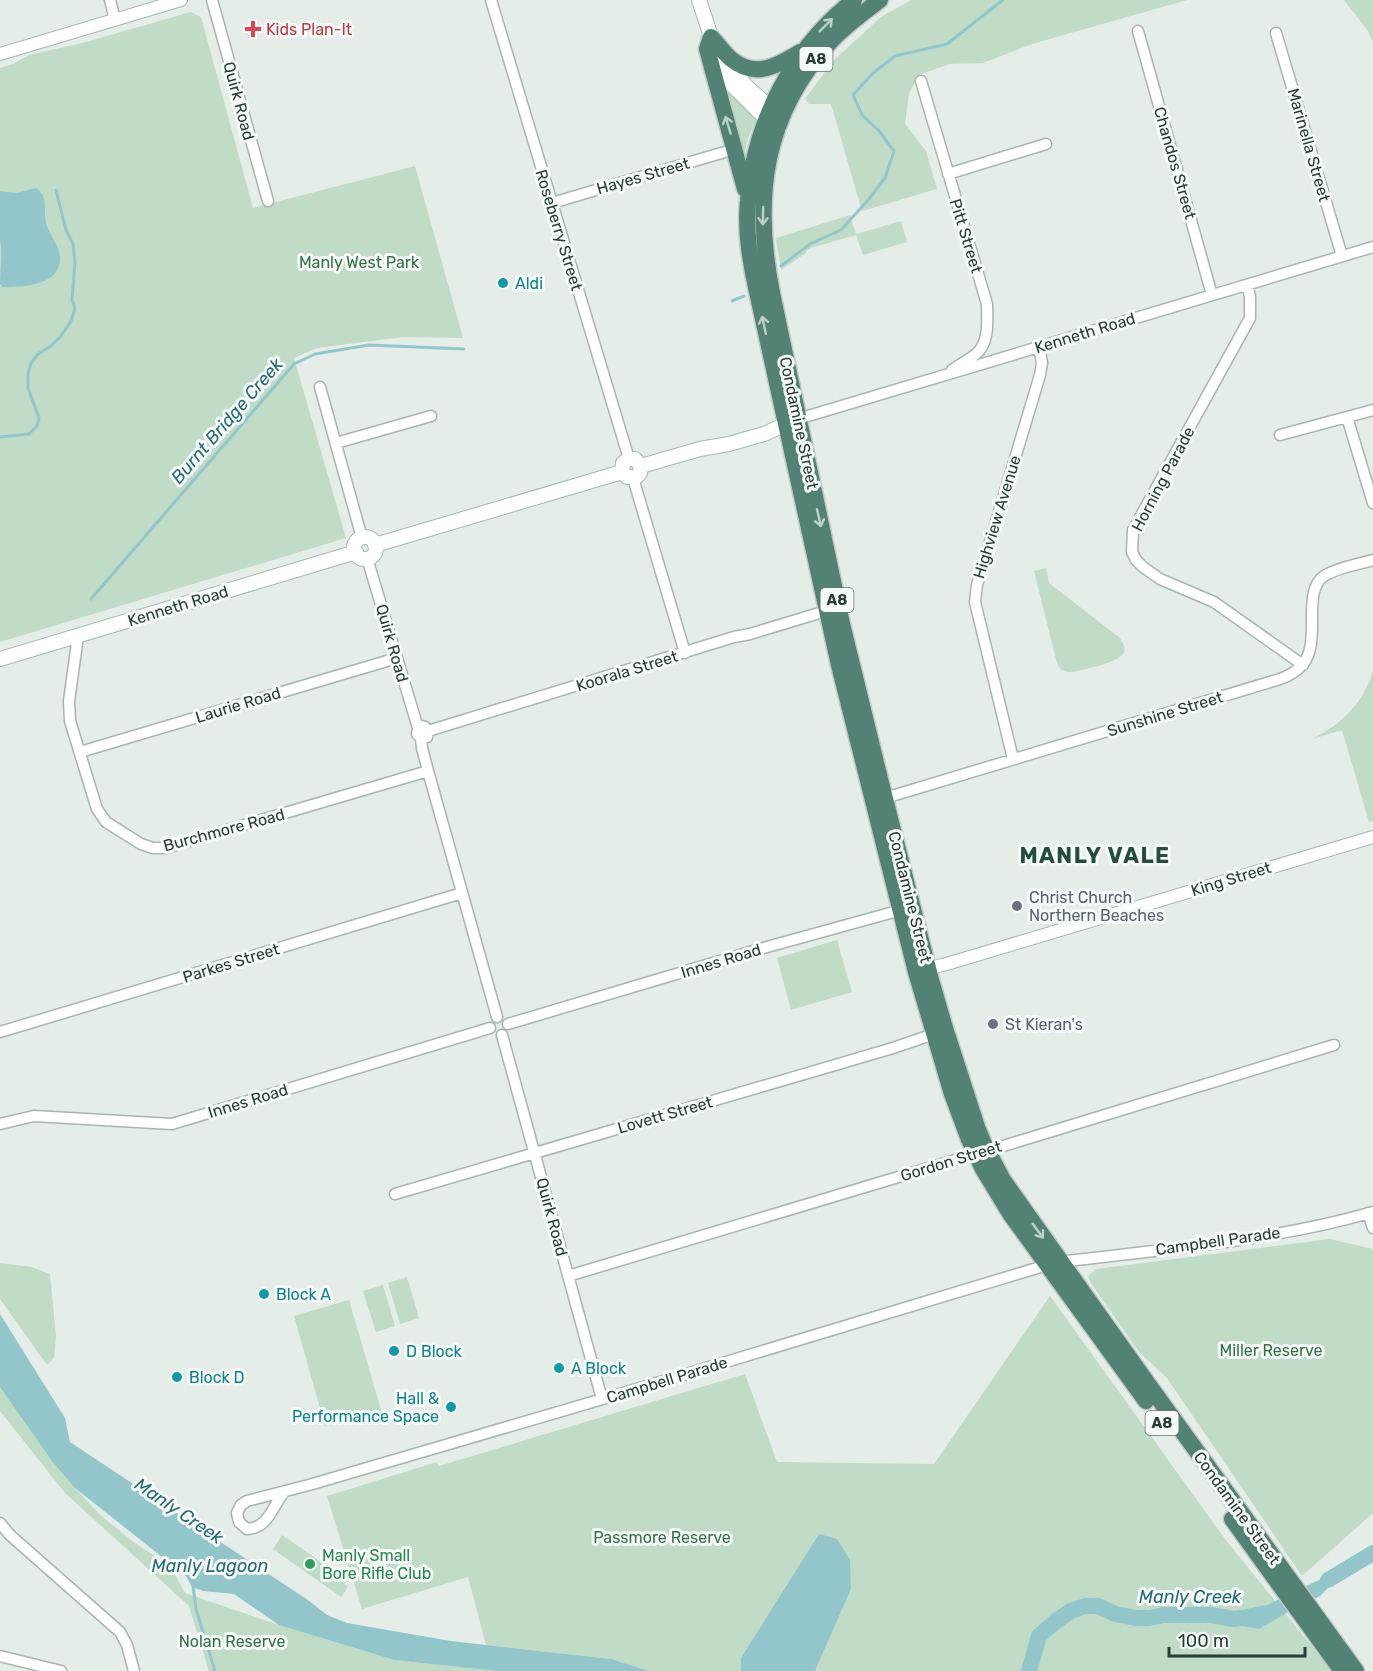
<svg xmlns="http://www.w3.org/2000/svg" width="1373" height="1671" viewBox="0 0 1373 1671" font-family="Rubik,sans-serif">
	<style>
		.green { fill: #c0dbc6 }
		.water { fill: #93c6cb }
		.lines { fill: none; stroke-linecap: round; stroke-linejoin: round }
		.stream { stroke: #93c6cb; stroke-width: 3 }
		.river { stroke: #93c6cb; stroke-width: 16 }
		.minor-casing { stroke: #a8b5af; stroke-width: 13 }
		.tertiary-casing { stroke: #a8b5af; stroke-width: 14 }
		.secondary-casing { stroke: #a4b7b0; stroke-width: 16 }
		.trunk-casing { stroke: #c2c9c6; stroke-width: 19 }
		.minor { stroke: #fff; stroke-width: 10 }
		.tertiary { stroke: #fff; stroke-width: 12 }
		.secondary { stroke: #fff; stroke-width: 14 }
		.trunk { stroke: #528274; stroke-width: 16 }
		.oneway { stroke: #bccfc9 }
		.health-dot { fill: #e0444e; stroke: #f5f9f7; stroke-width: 2 }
		.culture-dot { fill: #0f9aa8; stroke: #f5f9f7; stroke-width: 2 }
		.worship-dot { fill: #6b7280; stroke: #f5f9f7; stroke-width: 2 }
		.leisure-dot { fill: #2e9e5b; stroke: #f5f9f7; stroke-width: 2 }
		.labels { text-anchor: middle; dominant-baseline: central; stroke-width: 6; stroke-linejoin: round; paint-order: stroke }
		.shield { fill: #f5f9f7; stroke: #64756f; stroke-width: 1.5 }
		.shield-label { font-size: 15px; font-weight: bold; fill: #263d35 }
		.health-label { font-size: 16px; fill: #be3a42; stroke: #f5f9f7; text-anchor: start }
		.street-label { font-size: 16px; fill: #263d35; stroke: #f5f9f7 }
		.park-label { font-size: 16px; fill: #347048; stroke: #f5f9f7 }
		.culture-label { font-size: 16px; fill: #0d838f; stroke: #f5f9f7; text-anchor: start }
		.worship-label { font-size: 16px; fill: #5b616d; stroke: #f5f9f7; text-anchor: start }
		.leisure-label { font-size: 16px; fill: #27864d; stroke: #f5f9f7; text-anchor: start }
		.water-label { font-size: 18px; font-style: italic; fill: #266a73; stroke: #f5f9f7 }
		.district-label { font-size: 22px; font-weight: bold; letter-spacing: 1.5px; fill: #244d41; stroke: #f5f9f7 }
	</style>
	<rect width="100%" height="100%" fill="#e5ede9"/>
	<path class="green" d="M 911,0 L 1187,0 L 1032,44 L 983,63 L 950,64 L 919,75 L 909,93 L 905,124 L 926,151 L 937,189 L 862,211 L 831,104 L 809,104 L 805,99 L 833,61 L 881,17 Z
		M 1344,0 L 1373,0 L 1373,43 L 1368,31 Z
		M 191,12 L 201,17 L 253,208 L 415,166 L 463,338 L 403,337 L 317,348 L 294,358 L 346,538 L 0,642 L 0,68 L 13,64 L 29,55 L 86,42 Z
		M 724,80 L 757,117 L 749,136 L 744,154 L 743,154 Z
		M 850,215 L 856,234 L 901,221 L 907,242 L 863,255 L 856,235 L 811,248 L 806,251 L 806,253 L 781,270 L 776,238 Z
		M 1046,568 L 1049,583 L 1120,638 C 1122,642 1126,647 1124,652 C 1120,663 1084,669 1073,672 C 1064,672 1060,671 1057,663 L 1034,571 Z
		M 1373,671 L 1373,821 L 1369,822 L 1342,730 L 1312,739 C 1341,725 1364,702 1373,671 Z
		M 837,940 L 852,992 L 791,1010 L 777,958 Z
		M 1330,1239 L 1373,1249 L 1373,1513 L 1302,1576 L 1167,1378 L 1139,1352 L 1090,1282 L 1088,1276 L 1096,1269 Z
		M 0,1263 L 32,1267 L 50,1274 L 56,1336 L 54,1358 L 47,1365 L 0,1299 Z
		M 407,1277 L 419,1318 L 400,1324 L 388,1283 Z
		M 383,1285 L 395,1326 L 376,1332 L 363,1291 Z
		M 1050,1296 L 1225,1539 L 1332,1671 L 815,1671 L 851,1589 L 741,1658 L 741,1671 L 649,1671 L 611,1659 L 486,1645 L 468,1577 L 362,1609 L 327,1496 L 437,1462 L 439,1466 L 745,1374 L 777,1462 L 934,1464 Z
		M 349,1300 L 381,1410 L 325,1426 L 294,1316 Z
		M 0,1385 L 75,1488 L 100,1515 L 135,1543 L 171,1567 L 185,1593 L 279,1625 L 394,1660 L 496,1671 L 209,1671 L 189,1606 L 65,1493 L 0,1411 Z
		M 282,1535 L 347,1580 L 344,1584 L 348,1587 L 341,1597 L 273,1549 Z"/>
	<path class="water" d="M 36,188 C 50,197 42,212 47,226 C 50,236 59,245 60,256 C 62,286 23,287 2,287 L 0,284 C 0,272 3,250 0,240 L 0,191 L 17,193 Z
		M 0,1314 L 65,1418 L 70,1442 L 308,1600 L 327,1615 L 347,1623 L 451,1641 L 611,1659 L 649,1671 L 496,1671 L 394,1660 L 279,1625 L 234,1594 L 203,1591 L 192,1587 L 186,1576 L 75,1488 L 52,1461 L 0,1387 Z
		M 819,1534 L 837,1539 L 850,1560 L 851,1589 L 815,1671 L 741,1671 L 741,1658 Z
		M 1347,1569 L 1320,1596 L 1281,1616 L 1259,1629 L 1231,1624 L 1219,1616 L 1233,1614 L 1246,1609 L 1267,1605 L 1327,1576 Z"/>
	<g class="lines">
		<path class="stream" d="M 781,266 L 810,244 L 841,230 L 869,199 L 885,178 L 894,151 L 879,131 L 862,115 L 853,95 L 872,74 L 895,56 L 947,44 L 1003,0
			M 732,301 L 744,296
			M 0,437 L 29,434 L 37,426 L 39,418 L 28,388 L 28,374 L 31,363 L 38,354 L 51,346 L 60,337 L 71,321 L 75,308 L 72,300 L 75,262 L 73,244 L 66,230 L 56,190
			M 91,599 L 294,364 L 315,354 L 369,345 L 464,349
			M 193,1586 L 196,1609 L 215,1671"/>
		<path class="river" d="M 1328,1580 L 1373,1553
			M 1029,1671 L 1039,1636 L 1056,1621 L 1071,1611 L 1085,1606 L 1098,1606 L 1115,1614 L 1136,1618 L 1149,1618 L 1163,1615 L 1210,1615 L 1234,1619 L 1241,1618"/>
		<defs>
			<path id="minor" d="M 110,0 L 115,20
				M 212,0 L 268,201
				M 491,0 L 629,459
				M 1138,31 L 1212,295
				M 1276,33 L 1342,256
				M 921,81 L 987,304 C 987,319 990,343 976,354 C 969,360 960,364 952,370
				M 948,174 L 1046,144
				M 552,203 L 735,149
				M 1247,285 L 1250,296 L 1250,318 L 1133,530 L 1132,552 L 1136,560 L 1143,567 L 1160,579 L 1214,602 L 1303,665
				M 320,387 L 362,538
				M 1347,417 L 1373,503
				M 798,419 L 1373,247
				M 1280,435 L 1373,410
				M 336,443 L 431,416
				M 633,478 L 685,653
				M 367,558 L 418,728 L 417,734 L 421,738 L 427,737 L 428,731 L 425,727 L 422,726 L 418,728
				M 78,636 L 69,701 L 70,721 L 97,809 L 106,822 L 141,844 L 153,848 L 166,848 L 428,771
				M 428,731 L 734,637 L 750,634 L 826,611
				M 421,738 L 422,748 L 428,771 L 497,1017
				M 80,752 L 397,658
				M 1013,759 L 975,602 L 977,585 L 1040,375 L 1042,363 L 1039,347
				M 885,798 L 1280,679 C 1289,676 1297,671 1303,664 C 1322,641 1301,592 1324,576 C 1336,568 1359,564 1373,560
				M 508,1024 L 767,947 L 901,910
				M 0,1032 L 462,893
				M 502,1035 L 602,1399
				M 0,1124 L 34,1116 L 172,1124 L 490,1028
				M 987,1151 L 1334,1045
				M 395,1194 L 893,1048 L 934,1034
				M 1368,1213 L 1373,1228
				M 1060,1262 C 1165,1249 1272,1241 1373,1212
				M 568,1276 L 975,1154
				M 285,1491 C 272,1506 269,1528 247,1529 L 239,1522 L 237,1513 L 241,1505 L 247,1501 L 309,1485 L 630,1391 L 1047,1265
				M 0,1523 L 10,1535 L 120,1632 L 127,1645 L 134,1671
				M 0,1656 L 61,1671"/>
			<path id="tertiary" d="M 0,54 L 181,0
				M 928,968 L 943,965 L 1373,837"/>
			<path id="secondary" d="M 699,0 L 720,64 L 733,86 L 758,111 L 767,118
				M 725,60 L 747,87 L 771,108
				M 641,466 L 700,449 L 729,444 L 764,434 L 793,421
				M 622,472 L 623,463 L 629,459 L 635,459 L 641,466
				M 622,472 L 627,477 L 636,477 L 640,473 L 641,466
				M354 548a11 11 0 1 1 22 0a11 11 0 1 1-22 0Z
				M 375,545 L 622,472
				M 0,659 L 356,552"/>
			<path id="trunk" d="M 854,0 C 792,49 754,122 748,201 C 745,230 750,259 756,287 L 839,665 L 916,972 L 952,1094 L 968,1137 L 983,1169 L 1011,1215 L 1146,1401
				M 880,0 C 863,13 845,26 831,41 C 763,115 753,198 772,293 L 842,624 L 880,779 L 931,980 L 945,1028 L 977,1127 L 984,1144 L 1003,1180 L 1148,1384 L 1356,1671
				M 745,189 L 707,49 L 711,37 C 718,44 724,53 731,59 C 755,79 777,66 800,52
				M 1232,1519 L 1342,1671"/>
		</defs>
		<use href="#minor" class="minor-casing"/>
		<use href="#tertiary" class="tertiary-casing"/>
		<use href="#secondary" class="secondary-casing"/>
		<use href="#trunk" class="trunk-casing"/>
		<use href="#minor" class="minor"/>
		<use href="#tertiary" class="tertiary"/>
		<use href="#secondary" class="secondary"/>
		<use href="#trunk" class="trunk"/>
	</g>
	<defs><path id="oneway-shaft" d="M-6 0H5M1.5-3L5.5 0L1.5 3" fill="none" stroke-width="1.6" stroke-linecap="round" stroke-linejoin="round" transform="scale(1.5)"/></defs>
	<g class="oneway">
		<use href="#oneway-shaft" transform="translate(826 25) rotate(-45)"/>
		<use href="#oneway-shaft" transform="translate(728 125) rotate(-107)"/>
		<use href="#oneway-shaft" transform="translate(763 216) rotate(91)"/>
		<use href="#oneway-shaft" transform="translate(764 325) rotate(-102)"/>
		<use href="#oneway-shaft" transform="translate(819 518) rotate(77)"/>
		<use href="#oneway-shaft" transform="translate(1038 1231) rotate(54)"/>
	</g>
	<path class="health-dot" d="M250 20h6v6h6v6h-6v6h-6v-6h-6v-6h6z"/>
	<g class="culture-dot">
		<circle cx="503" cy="283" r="6"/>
		<circle cx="264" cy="1294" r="6"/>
		<circle cx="394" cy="1351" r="6"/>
		<circle cx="559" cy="1368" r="6"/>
		<circle cx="177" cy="1377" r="6"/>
		<circle cx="451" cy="1407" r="6"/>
	</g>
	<g class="worship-dot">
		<circle cx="1017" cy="906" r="6"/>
		<circle cx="993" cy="1024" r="6"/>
	</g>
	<circle class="leisure-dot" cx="310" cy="1564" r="6"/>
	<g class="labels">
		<g class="shield">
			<rect x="799.5" y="47" width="33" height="24" rx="4.5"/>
			<rect x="820.5" y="588" width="33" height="24" rx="4.5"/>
			<rect x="1145.5" y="1411" width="33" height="24" rx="4.5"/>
		</g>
		<g class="shield-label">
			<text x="816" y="59">A8</text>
			<text x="837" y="600">A8</text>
			<text x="1162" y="1423">A8</text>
		</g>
		<g class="health-label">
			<text x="266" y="29">Kids Plan-It</text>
		</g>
		<g class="street-label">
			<text transform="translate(239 101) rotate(75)">Quirk Road</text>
			<text transform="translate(1309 145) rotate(74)">Marinella Street</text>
			<text transform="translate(1175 163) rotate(74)">Chandos Street</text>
			<text transform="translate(643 176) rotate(-16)">Hayes Street</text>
			<text transform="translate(559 230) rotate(73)">Roseberry Street</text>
			<text transform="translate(966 236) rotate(73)">Pitt Street</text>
			<text transform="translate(1085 333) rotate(-17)">Kenneth Road</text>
			<text transform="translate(799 423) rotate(78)">Condamine Street</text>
			<text transform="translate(1163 479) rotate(-62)">Horning Parade</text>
			<text transform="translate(997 517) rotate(-73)">Highview Avenue</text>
			<text transform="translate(178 606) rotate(-17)">Kenneth Road</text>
			<text transform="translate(392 643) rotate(74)">Quirk Road</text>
			<text transform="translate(627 671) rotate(-17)">Koorala Street</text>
			<text transform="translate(238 705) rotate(-17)">Laurie Road</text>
			<text transform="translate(1165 714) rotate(-17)">Sunshine Street</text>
			<text transform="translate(224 830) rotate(-15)">Burchmore Road</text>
			<text transform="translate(1231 879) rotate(-17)">King Street</text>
			<text transform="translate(910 897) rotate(76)">Condamine Street</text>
			<text transform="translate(721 961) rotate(-17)">Innes Road</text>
			<text transform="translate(231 963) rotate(-17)">Parkes Street</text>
			<text transform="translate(248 1101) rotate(-17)">Innes Road</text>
			<text transform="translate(665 1115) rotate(-16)">Lovett Street</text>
			<text transform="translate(951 1161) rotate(-17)">Gordon Street</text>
			<text transform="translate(552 1217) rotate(75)">Quirk Road</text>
			<text transform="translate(1218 1241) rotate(-8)">Campbell Parade</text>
			<text transform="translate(667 1380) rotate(-17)">Campbell Parade</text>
			<text transform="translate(1237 1508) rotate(54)">Condamine Street</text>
		</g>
		<g class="park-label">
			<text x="359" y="262">Manly West Park</text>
			<text x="1271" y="1350">Miller Reserve</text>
			<text x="662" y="1537">Passmore Reserve</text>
			<text x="232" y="1641">Nolan Reserve</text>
		</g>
		<g class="culture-label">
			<text x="515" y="283">Aldi</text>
			<text x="276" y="1294">Block A</text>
			<text x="406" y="1351">D Block</text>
			<text x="571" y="1368">A Block</text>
			<text x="189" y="1377">Block D</text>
			<text x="439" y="1398" text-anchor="end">Hall &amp;<tspan x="439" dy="18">Performance Space</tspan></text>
		</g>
		<g class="worship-label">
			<text x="1029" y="897">Christ Church<tspan x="1029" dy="18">Northern Beaches</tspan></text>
			<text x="1005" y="1024">St Kieran's</text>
		</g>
		<g class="leisure-label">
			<text x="322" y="1555">Manly Small<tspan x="322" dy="18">Bore Rifle Club</tspan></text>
		</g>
		<g class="water-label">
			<text transform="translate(227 421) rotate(-49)">Burnt Bridge Creek</text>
			<text transform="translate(179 1511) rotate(34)">Manly Creek</text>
			<text x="210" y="1566">Manly Lagoon</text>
			<text x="1190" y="1597">Manly Creek</text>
		</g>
		<g class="district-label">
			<text x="1095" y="855">MANLY VALE</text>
		</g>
	</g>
	<path d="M1169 1647v9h136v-9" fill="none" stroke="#263d35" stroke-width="3"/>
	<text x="1178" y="1647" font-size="18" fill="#263d35" stroke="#f5f9f7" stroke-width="4.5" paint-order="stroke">100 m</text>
</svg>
